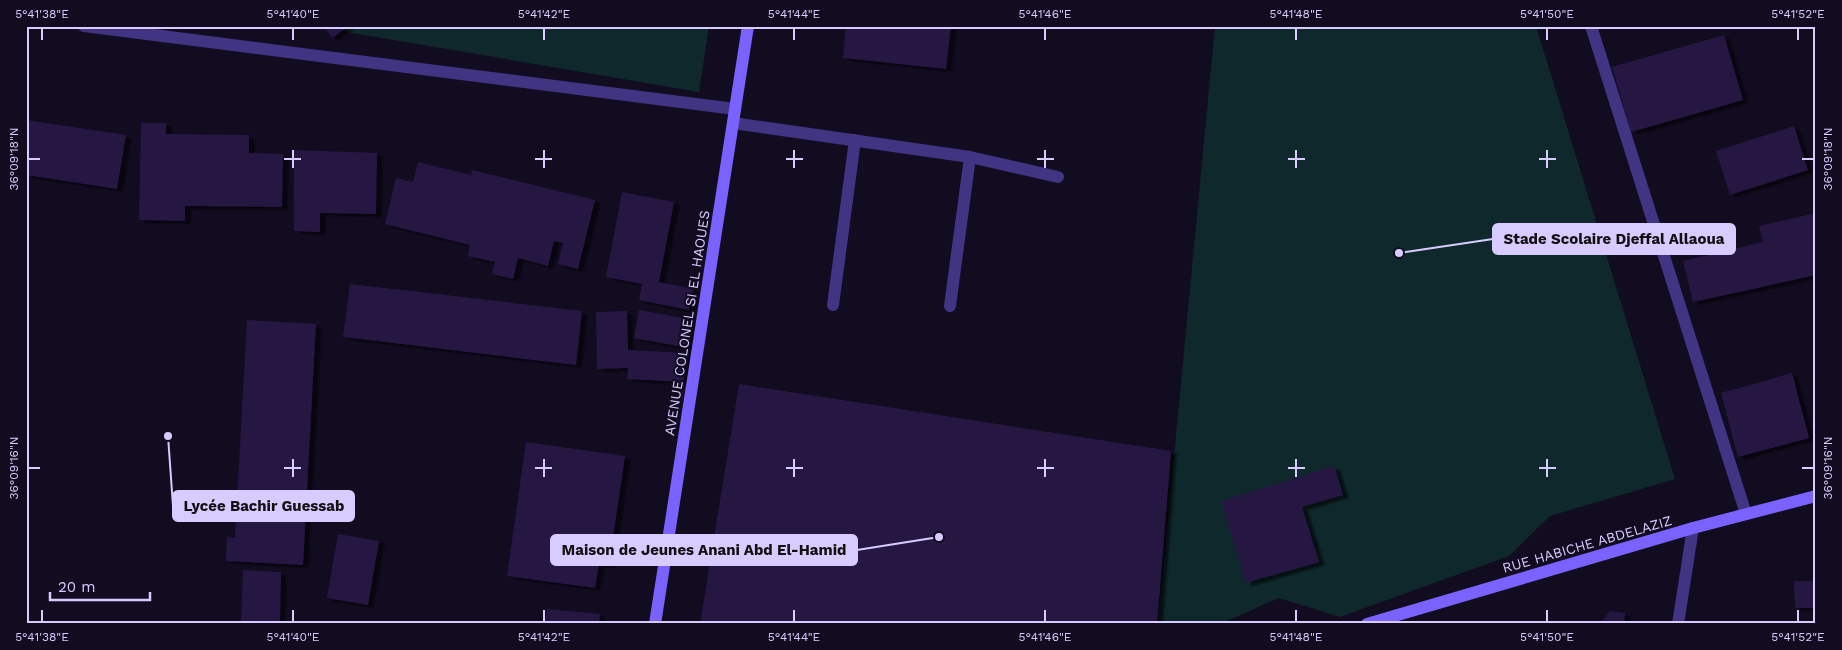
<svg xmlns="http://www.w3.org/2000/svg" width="1842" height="650" viewBox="0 0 1842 650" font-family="'Work Sans',sans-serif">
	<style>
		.green { fill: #0e282b }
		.building { fill: #251743; filter: url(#shadow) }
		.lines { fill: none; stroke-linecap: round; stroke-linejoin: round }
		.lane { stroke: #413482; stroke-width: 12 }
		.street { stroke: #413482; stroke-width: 12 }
		.secondary { stroke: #7a62ff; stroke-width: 12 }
		.ticks { fill: none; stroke: #d8cbff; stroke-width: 2 }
		.labels { text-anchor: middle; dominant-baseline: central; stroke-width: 4; stroke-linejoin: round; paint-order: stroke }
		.street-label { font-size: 14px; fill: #d8cbff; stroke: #120c21 }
		.leader { fill: none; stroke: #d8cbff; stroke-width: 2 }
		.callout-dot { fill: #d8cbff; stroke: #120c21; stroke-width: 2 }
		.callout { fill: #d8cbff; stroke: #d8cbff; stroke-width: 2 }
		.callout-label { font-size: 15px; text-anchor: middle; font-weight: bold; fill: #111 }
		.neatline { fill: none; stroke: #d8cbff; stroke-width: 2 }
		.ticks-label { font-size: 12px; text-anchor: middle; fill: #d8cbff }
	</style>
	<defs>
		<filter id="shadow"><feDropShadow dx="5.5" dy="3" stdDeviation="1" flood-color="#0009"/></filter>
	</defs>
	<rect width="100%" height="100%" fill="#120c21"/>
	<path class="green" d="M 311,26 L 709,26 L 699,92 Z
		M 1215,26 L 1536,26 L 1675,479 L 1550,516 L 1509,556 L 1340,617 L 1279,598 L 1220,624 L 1158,624 Z"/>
	<path class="building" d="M 324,26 L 349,26 L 332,38 Z
		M 846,26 L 951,26 L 946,69 L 843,58 Z
		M 1724,35 L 1743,100 L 1631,132 L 1612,67 Z
		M 26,120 L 126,135 L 117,189 L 26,175 Z
		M 141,123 L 166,123 L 166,134 L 249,135 L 249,153 L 283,154 L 282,207 L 185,206 L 185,221 L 139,220 Z
		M 1794,126 L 1808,170 L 1730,195 L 1716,151 Z
		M 294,150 L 377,153 L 376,214 L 320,213 L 320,232 L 294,231 Z
		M 418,162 L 471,175 L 472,170 L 595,200 L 578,269 L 558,264 L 563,243 L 554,241 L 548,266 L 518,258 L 513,279 L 492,274 L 495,262 L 468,256 L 470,245 L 385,224 L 396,178 L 413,182 Z
		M 622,192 L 674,202 L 659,282 L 693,289 L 689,310 L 639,300 L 642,284 L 606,277 Z
		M 1816,213 L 1816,275 L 1693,302 L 1683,261 L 1763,242 L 1759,226 Z
		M 350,284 L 582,311 L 576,365 L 343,337 Z
		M 639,310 L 694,320 L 689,348 L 634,338 Z
		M 627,311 L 628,350 L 685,353 L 684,382 L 627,379 L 628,368 L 597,369 L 596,312 Z
		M 247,320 L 316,324 L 303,565 L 226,561 L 227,537 L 235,538 Z
		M 1792,373 L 1809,438 L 1738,457 L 1721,393 Z
		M 739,384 L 1171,451 L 1157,624 L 700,624 Z
		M 526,442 L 625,456 L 609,565 L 599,564 L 595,588 L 507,576 Z
		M 1334,466 L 1343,495 L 1302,507 L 1319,562 L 1246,583 L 1221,501 Z
		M 338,534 L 379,541 L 368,605 L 327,598 Z
		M 243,570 L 281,572 L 280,624 L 241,624 Z
		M 1794,581 L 1816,581 L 1816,608 L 1795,608 Z
		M 547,609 L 600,614 L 599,624 L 545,624 Z
		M 1610,611 L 1625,613 L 1624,624 L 1600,624 Z"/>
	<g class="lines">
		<path class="lane" d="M 1591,26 L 1746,514
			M 733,123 L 970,157 L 1058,177
			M 833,305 L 855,140
			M 950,306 L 970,157"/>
		<path class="street" d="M 84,26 L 735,109
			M 1678,624 L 1693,528"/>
		<path class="secondary" d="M 655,624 L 748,26
			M 1367,624 L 1693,528 L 1816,496"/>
	</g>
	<path class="ticks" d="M 42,28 L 42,40M 293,28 L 293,40M 544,28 L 544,40M 794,28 L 794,40M 1045,28 L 1045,40M 1296,28 L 1296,40M 1547,28 L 1547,40M 1798,28 L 1798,40M 293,150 L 293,168M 544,150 L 544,168M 794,150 L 794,168M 1045,150 L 1045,168M 1296,150 L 1296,168M 1547,150 L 1547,168M 28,159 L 40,159M 284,159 L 301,159M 535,159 L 552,159M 786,159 L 803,159M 1037,159 L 1054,159M 1288,159 L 1305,159M 1539,159 L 1556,159M 1802,159 L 1814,159M 293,459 L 293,477M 544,459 L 544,477M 794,459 L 794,477M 1045,459 L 1045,477M 1296,459 L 1296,477M 1547,459 L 1547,477M 28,468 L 40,468M 284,468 L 301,468M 535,468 L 552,468M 786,468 L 803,468M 1037,468 L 1054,468M 1288,468 L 1305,468M 1539,468 L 1556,468M 1802,468 L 1814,468M 42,610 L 42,622M 293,610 L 293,622M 544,610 L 544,622M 794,610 L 794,622M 1045,610 L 1045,622M 1296,610 L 1296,622M 1547,610 L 1547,622M 1798,610 L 1798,622"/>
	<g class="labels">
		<g class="street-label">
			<text transform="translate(687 323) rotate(-81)">AVENUE COLONEL SI EL HAOUES</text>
			<text transform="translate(1587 544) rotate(-16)">RUE HABICHE ABDELAZIZ</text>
		</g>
	</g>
	<path class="leader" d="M1399 253L1493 239M168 436L173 506M939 537L857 550"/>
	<g class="callout-dot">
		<circle cx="1399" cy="253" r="5"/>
		<circle cx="168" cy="436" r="5"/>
		<circle cx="939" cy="537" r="5"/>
	</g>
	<g class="callout">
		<rect x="1493" y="224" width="242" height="30" rx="5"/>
		<rect x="173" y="491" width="181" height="30" rx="5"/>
		<rect x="551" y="535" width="306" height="30" rx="5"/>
	</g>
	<g class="callout-label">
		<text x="1614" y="244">Stade Scolaire Djeffal Allaoua</text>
		<text x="264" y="511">Lycée Bachir Guessab</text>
		<text x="704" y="555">Maison de Jeunes Anani Abd El-Hamid</text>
	</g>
	<rect width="1842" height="650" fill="none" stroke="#120c21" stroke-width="55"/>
	<path d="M50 592v8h100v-8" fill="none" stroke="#d8cbff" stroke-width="2.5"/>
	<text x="58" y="592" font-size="15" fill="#d8cbff" stroke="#120c21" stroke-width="4" paint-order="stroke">20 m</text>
	<rect x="28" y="28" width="1786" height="594" class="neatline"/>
	<g class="ticks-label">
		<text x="42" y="18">5°41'38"E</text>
		<text x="293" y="18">5°41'40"E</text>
		<text x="544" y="18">5°41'42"E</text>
		<text x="794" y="18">5°41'44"E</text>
		<text x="1045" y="18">5°41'46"E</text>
		<text x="1296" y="18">5°41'48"E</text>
		<text x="1547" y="18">5°41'50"E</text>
		<text x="1798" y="18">5°41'52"E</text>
		<text transform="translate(14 159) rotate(-90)" y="4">36°09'18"N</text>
		<text transform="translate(1828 159) rotate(-90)" y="4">36°09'18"N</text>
		<text transform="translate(14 468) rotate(-90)" y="4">36°09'16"N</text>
		<text transform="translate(1828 468) rotate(-90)" y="4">36°09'16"N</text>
		<text x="42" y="641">5°41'38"E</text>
		<text x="293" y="641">5°41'40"E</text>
		<text x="544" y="641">5°41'42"E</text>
		<text x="794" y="641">5°41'44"E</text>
		<text x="1045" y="641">5°41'46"E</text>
		<text x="1296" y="641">5°41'48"E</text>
		<text x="1547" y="641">5°41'50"E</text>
		<text x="1798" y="641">5°41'52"E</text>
	</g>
</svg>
